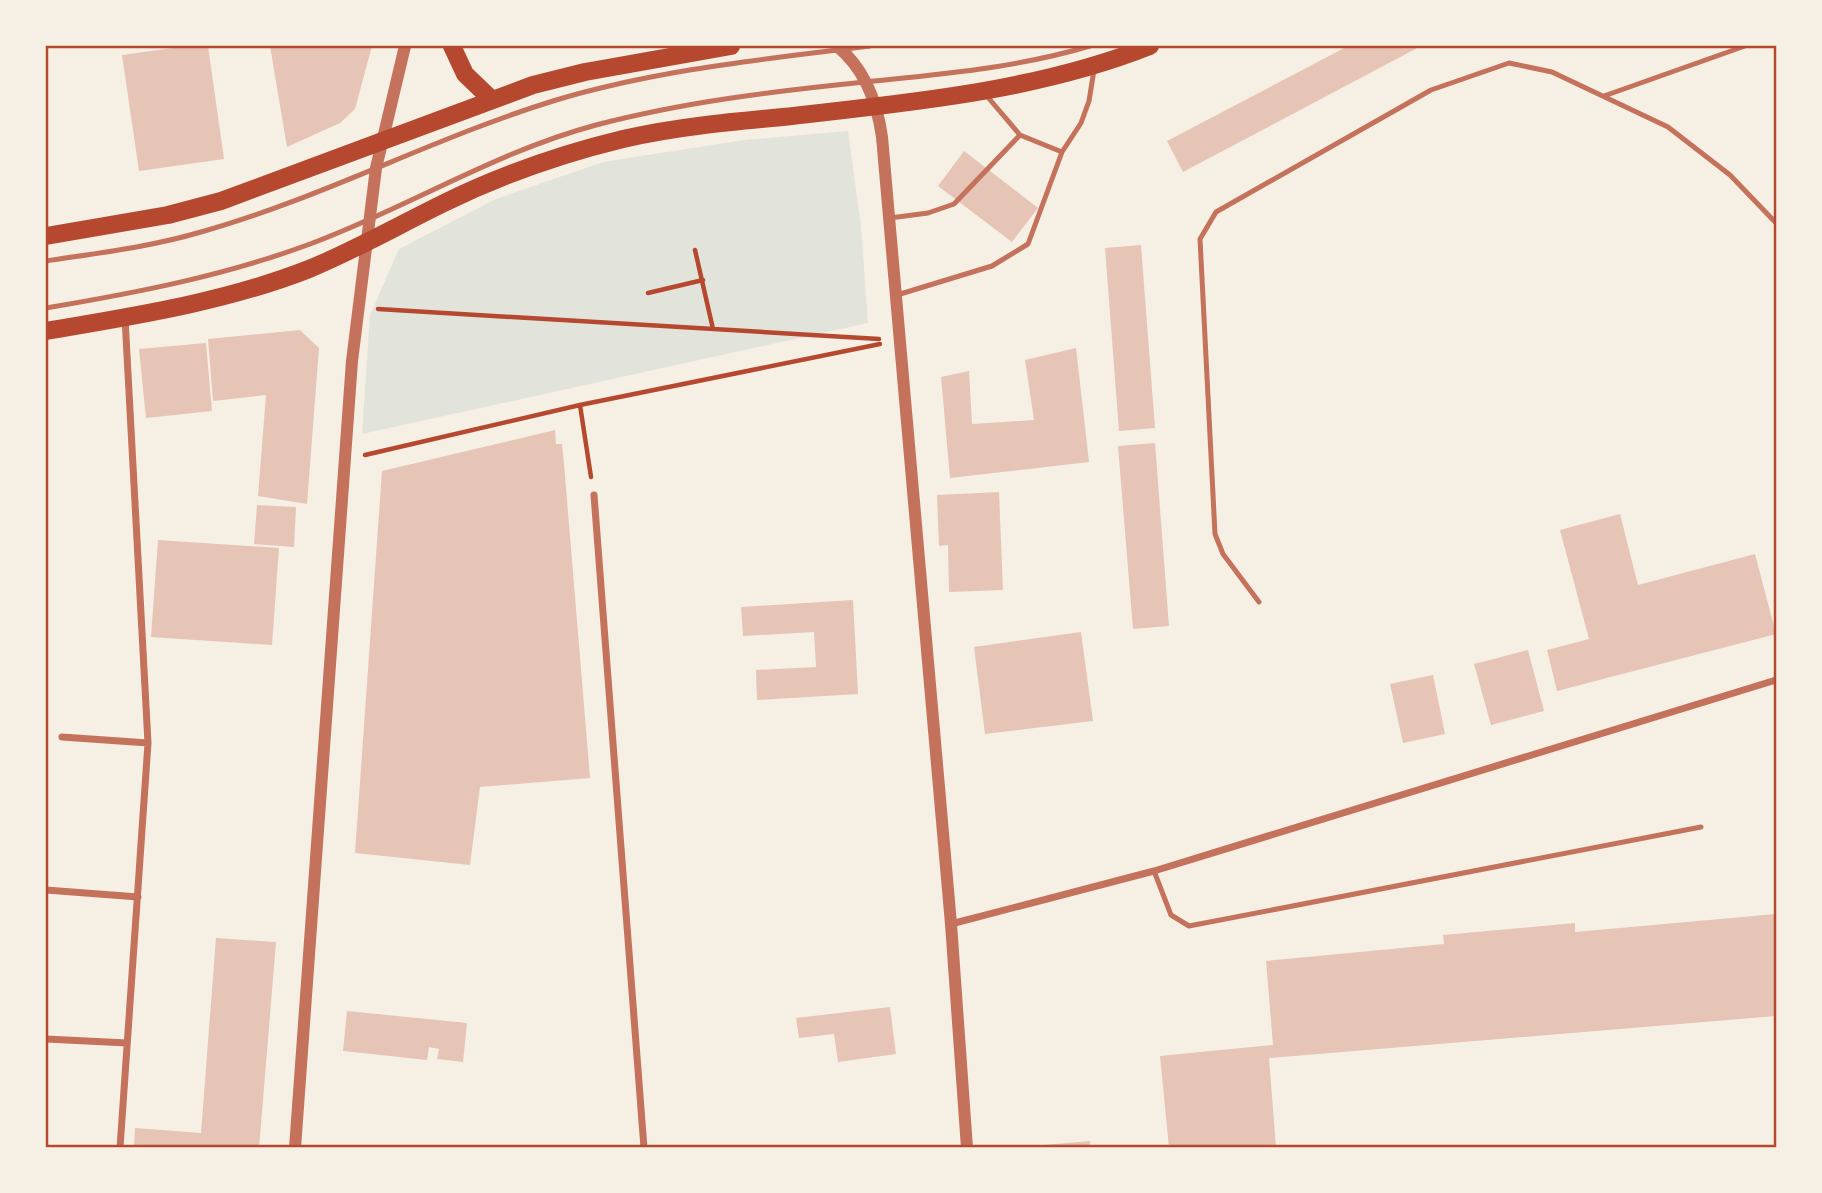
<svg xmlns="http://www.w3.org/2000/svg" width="1822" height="1193" viewBox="0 0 1822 1193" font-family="'Exo 2',sans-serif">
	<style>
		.green { fill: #e2e4dc }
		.building { fill: #e6c5b7 }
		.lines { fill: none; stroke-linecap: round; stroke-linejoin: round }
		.path { stroke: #b5482f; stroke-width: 4.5 }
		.service { stroke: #c5725c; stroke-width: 5 }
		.minor { stroke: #c5725c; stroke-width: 7 }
		.tertiary { stroke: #c5725c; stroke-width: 12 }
		.primary { stroke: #b5482f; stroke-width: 18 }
		.neatline { fill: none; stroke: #b5482f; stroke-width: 2.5 }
	</style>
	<rect width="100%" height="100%" fill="#f6efe4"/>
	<path class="green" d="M 848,131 L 861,226 L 868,323 L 362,434 L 370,315 L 399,249 L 496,199 L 603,162 L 744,140 Z"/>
	<path class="building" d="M 187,46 L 208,46 L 224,159 L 139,171 L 122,55 Z
		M 270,46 L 372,46 L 355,109 L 340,123 L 287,147 Z
		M 1348,46 L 1421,46 L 1183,172 L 1167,141 Z
		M 964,151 L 1038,208 L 1012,242 L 938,186 Z
		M 1141,245 L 1155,428 L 1119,431 L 1105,248 Z
		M 300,330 L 319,348 L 307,504 L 258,496 L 266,395 L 213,401 L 208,339 Z
		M 206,343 L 212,411 L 146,418 L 139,349 Z
		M 1076,348 L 1089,462 L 950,478 L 941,377 L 969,371 L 972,424 L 1034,420 L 1025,360 Z
		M 555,430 L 556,444 L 562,444 L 564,464 L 590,778 L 480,787 L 470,865 L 355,853 L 382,471 Z
		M 1155,443 L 1169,626 L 1133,629 L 1118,446 Z
		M 999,492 L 1003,590 L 949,592 L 948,545 L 939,546 L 937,495 Z
		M 257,505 L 296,507 L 294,547 L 254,544 Z
		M 1620,514 L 1638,585 L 1755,554 L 1776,634 L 1557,691 L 1547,650 L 1589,639 L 1560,530 Z
		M 158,540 L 279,548 L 272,645 L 151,637 Z
		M 853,600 L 858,694 L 757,700 L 756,670 L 816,667 L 814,632 L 743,636 L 741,607 Z
		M 1081,632 L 1093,721 L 985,734 L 974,647 Z
		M 1528,650 L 1544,711 L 1491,725 L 1474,664 Z
		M 1433,675 L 1445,734 L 1403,743 L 1390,684 Z
		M 1776,914 L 1776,1016 L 1269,1058 L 1276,1148 L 1169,1148 L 1160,1056 L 1273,1045 L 1266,961 L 1444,944 L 1443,935 L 1575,923 L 1575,932 Z
		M 216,938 L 276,942 L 259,1148 L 134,1148 L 135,1128 L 201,1133 Z
		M 890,1007 L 896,1054 L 838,1062 L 834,1034 L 799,1038 L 796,1018 Z
		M 347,1011 L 467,1023 L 463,1062 L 437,1059 L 439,1049 L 429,1047 L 427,1060 L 343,1051 Z
		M 1090,1141 L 1090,1148 L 1032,1148 L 1032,1146 Z"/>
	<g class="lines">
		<path class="path" d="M 695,250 L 713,329
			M 648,293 L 703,280
			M 378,309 L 879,339
			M 580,405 L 591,477
			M 365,455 L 580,405 L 880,344"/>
		<path class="service" d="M 986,95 L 1020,135 L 1062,152
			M 1604,96 L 1745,46
			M 890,218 L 928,213 L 954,204 L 1020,135
			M 46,261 C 98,253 150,247 201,232 C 322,198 433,138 553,101 C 655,70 765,59 870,46
			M 897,295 L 992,266 L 1028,244 L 1062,152 L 1081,123 L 1089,101 L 1094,70
			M 46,308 C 135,293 224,276 310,244 C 407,208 495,152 596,125 C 684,102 775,91 865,82 C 942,74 1016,68 1090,46
			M 1259,602 L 1223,554 L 1215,534 L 1200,239 L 1216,212 L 1431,90 L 1509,63 L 1552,72 L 1668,127 L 1730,175 L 1776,223
			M 1154,871 L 1171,915 L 1189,926 L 1701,827"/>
		<path class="minor" d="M 594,495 L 644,1148
			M 62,737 L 148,743
			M 46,890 L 138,897
			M 951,924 L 1154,871 L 1776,680
			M 46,1039 L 127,1043
			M 120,1148 L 148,743 L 125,318"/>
		<path class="tertiary" d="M 837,46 C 865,69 877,101 882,137 L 951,924 L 967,1148
			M 295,1148 L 352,361 L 376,168 L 405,46"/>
		<path class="primary" d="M 452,46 L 465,74 L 491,99
			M 46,236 L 168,215 L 221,201 L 533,85 L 585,72 L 731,46
			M 46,331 C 134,316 225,302 309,269 C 355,250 399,225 444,203 C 501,175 561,154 623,139 C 675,127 729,122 783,117 C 905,103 1034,92 1150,46"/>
	</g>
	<rect width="1822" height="1193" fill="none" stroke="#f6efe4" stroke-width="94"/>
	<rect x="47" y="47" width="1728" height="1099" class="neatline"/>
</svg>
